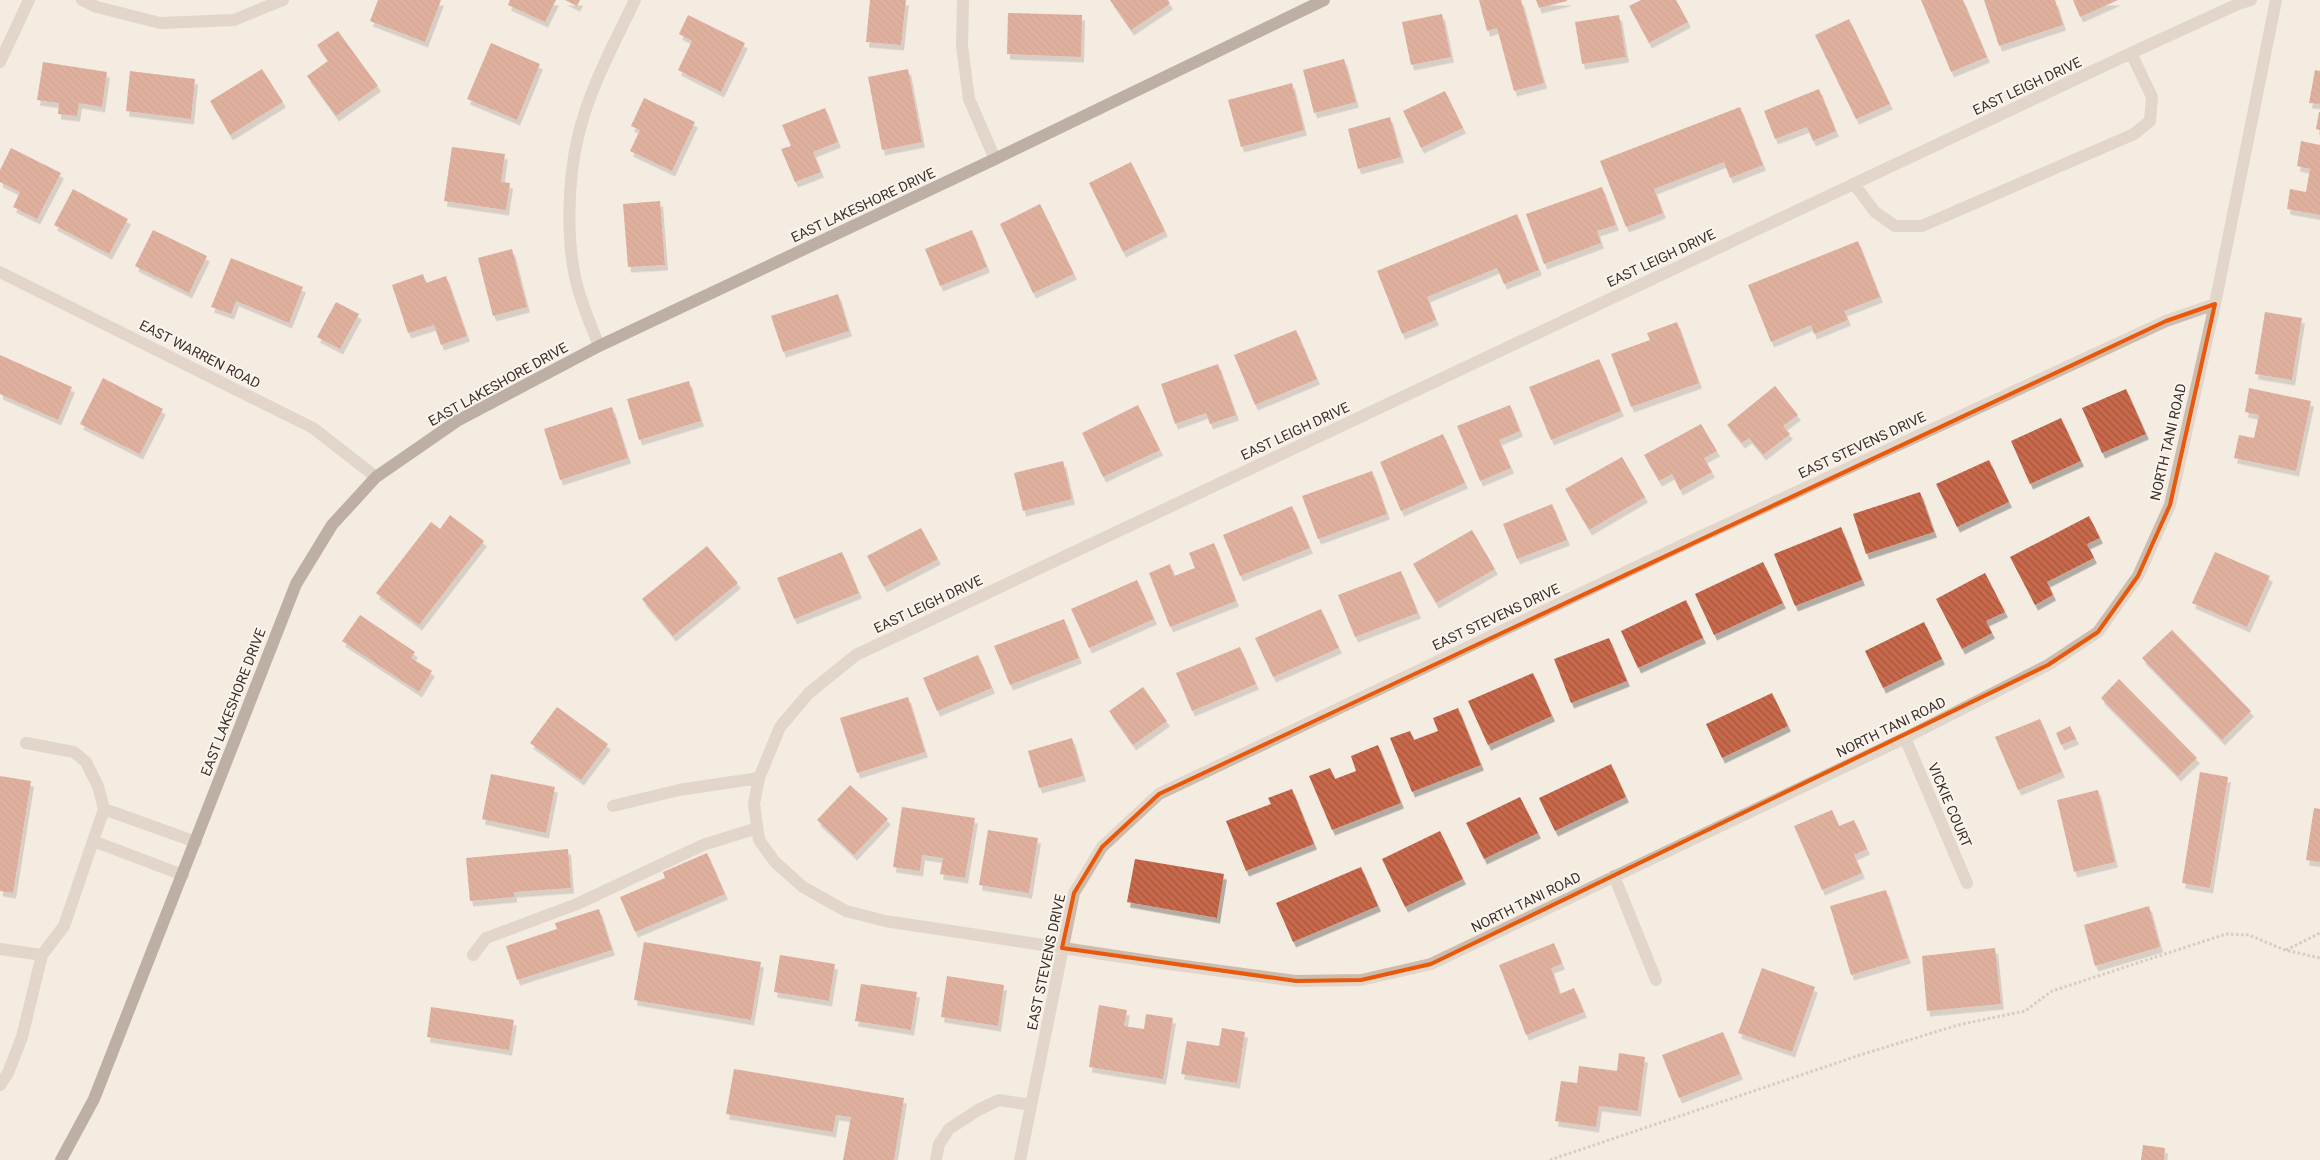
<svg xmlns="http://www.w3.org/2000/svg" width="2320" height="1160" viewBox="0 0 2320 1160" font-family="Roboto,sans-serif">
	<style>
		.building { fill: url(#building-back-hatch); filter: url(#shadow) }
		.lines { fill: none; stroke-linecap: round; stroke-linejoin: round }
		.path { stroke: #b9a596; stroke-width: 3; stroke-dasharray: 2.5 2.5; stroke-linecap: butt }
		.minor { stroke: #cdbbac; stroke-width: 12 }
		.major { stroke: #7d675c; stroke-width: 12 }
		.marked { fill: none; stroke: #e8590c; stroke-width: 4; stroke-linejoin: round }
		.labels { text-anchor: middle; dominant-baseline: central; stroke-width: 4; stroke-linejoin: round; paint-order: stroke }
		.street-label { font-size: 14px; fill: #3b302b; stroke: #fbf5ee }
	</style>
	<defs>
		<pattern id="building-back-hatch" width="6" height="6" patternUnits="userSpaceOnUse" patternTransform="scale(1.25)"><rect width="6" height="6" fill="#c8694b"/><path d="M-1 5l2 2M0 0l6 6M5-1l2 2" fill="none" stroke="#a4573f"/></pattern>
		<filter id="shadow"><feDropShadow dx="3" dy="5.5" stdDeviation="0" flood-color="#0004"/></filter>
	</defs>
	<rect width="100%" height="100%" fill="#f4ebe1"/>
	<path class="building" d="M 378,0 L 441,0 L 425,42 L 370,21 Z
		M 510,0 L 556,0 L 545,22 L 508,5 Z
		M 565,0 L 580,0 L 577,6 Z
		M 870,0 L 906,0 L 901,45 L 866,42 Z
		M 1110,0 L 1168,0 L 1170,4 L 1131,30 Z
		M 1479,0 L 1521,0 L 1544,83 L 1514,91 L 1497,28 L 1487,31 Z
		M 1536,0 L 1567,0 L 1567,1 L 1539,8 Z
		M 1641,0 L 1676,0 L 1688,22 L 1649,43 L 1629,6 Z
		M 1921,0 L 1963,0 L 1987,57 L 1951,72 Z
		M 1984,0 L 2055,0 L 2063,25 L 1999,46 Z
		M 2073,0 L 2118,0 L 2080,17 Z
		M 1008,13 L 1082,15 L 1081,57 L 1007,54 Z
		M 1442,14 L 1451,57 L 1411,65 L 1402,22 Z
		M 688,15 L 745,43 L 721,92 L 678,70 L 692,41 L 679,34 Z
		M 1619,15 L 1626,57 L 1582,64 L 1575,22 Z
		M 1849,19 L 1890,104 L 1856,119 L 1815,35 Z
		M 338,31 L 378,86 L 336,116 L 307,76 L 328,61 L 317,45 Z
		M 491,43 L 540,64 L 517,120 L 467,99 Z
		M 1344,59 L 1356,102 L 1314,113 L 1303,70 Z
		M 43,62 L 107,72 L 102,107 L 79,103 L 77,116 L 58,114 L 59,103 L 37,100 Z
		M 262,69 L 283,102 L 230,135 L 210,101 Z
		M 908,69 L 922,142 L 882,150 L 868,77 Z
		M 2315,70 L 2320,71 L 2320,104 L 2309,103 Z
		M 130,71 L 195,79 L 191,119 L 126,111 Z
		M 1292,83 L 1304,130 L 1241,147 L 1228,100 Z
		M 1819,89 L 1836,131 L 1813,141 L 1807,127 L 1775,139 L 1764,111 Z
		M 1445,91 L 1463,128 L 1421,148 L 1403,111 Z
		M 644,98 L 695,122 L 672,171 L 630,151 L 640,130 L 631,126 Z
		M 1740,107 L 1763,165 L 1730,178 L 1724,162 L 1654,189 L 1663,213 L 1626,227 L 1600,161 Z
		M 825,108 L 838,142 L 813,152 L 821,172 L 795,182 L 781,149 L 791,146 L 782,125 Z
		M 2319,112 L 2320,112 L 2320,130 L 2316,129 Z
		M 1390,117 L 1401,157 L 1358,169 L 1348,129 Z
		M 2301,141 L 2320,145 L 2320,215 L 2287,209 L 2290,189 L 2306,192 L 2310,169 L 2297,166 Z
		M 452,147 L 505,154 L 501,182 L 510,183 L 506,210 L 444,201 Z
		M 11,148 L 61,173 L 37,219 L 13,207 L 20,192 L 0,182 L 0,170 Z
		M 1131,162 L 1165,231 L 1123,252 L 1089,183 Z
		M 1602,187 L 1616,225 L 1597,231 L 1601,243 L 1544,264 L 1526,214 Z
		M 73,189 L 128,219 L 109,254 L 54,225 Z
		M 660,201 L 665,265 L 628,267 L 623,204 Z
		M 1040,204 L 1074,274 L 1033,293 L 1000,224 Z
		M 1517,214 L 1539,270 L 1504,284 L 1497,268 L 1427,297 L 1436,320 L 1402,334 L 1377,271 Z
		M 153,230 L 207,256 L 189,293 L 135,266 Z
		M 972,230 L 987,267 L 940,286 L 925,249 Z
		M 1858,241 L 1880,297 L 1844,311 L 1848,320 L 1814,334 L 1811,325 L 1771,342 L 1748,285 Z
		M 512,249 L 527,307 L 493,316 L 478,258 Z
		M 231,258 L 303,287 L 289,323 L 236,301 L 231,314 L 211,307 Z
		M 423,274 L 426,283 L 446,276 L 467,336 L 441,345 L 434,325 L 408,333 L 392,285 Z
		M 838,294 L 849,331 L 783,352 L 771,316 Z
		M 336,302 L 359,314 L 340,349 L 317,337 Z
		M 2265,312 L 2302,318 L 2292,380 L 2255,374 Z
		M 1677,322 L 1699,383 L 1631,407 L 1611,354 L 1650,340 L 1647,333 Z
		M 1296,330 L 1317,379 L 1255,405 L 1234,355 Z
		M 0,355 L 72,387 L 58,420 L 0,394 Z
		M 1599,359 L 1621,411 L 1551,440 L 1529,387 Z
		M 1218,364 L 1236,415 L 1210,424 L 1206,413 L 1175,424 L 1161,384 Z
		M 103,378 L 163,409 L 140,454 L 80,424 Z
		M 689,381 L 701,421 L 639,440 L 627,399 Z
		M 1775,386 L 1798,415 L 1783,426 L 1790,434 L 1763,455 L 1749,438 L 1742,443 L 1727,425 Z
		M 2249,388 L 2311,401 L 2296,471 L 2234,458 L 2239,435 L 2254,438 L 2259,415 L 2245,412 Z
		M 2126,389 L 2146,434 L 2102,453 L 2082,408 Z
		M 1138,405 L 1160,450 L 1103,477 L 1082,433 Z
		M 1510,405 L 1520,431 L 1499,440 L 1511,468 L 1480,481 L 1457,426 Z
		M 612,407 L 628,458 L 560,480 L 544,429 Z
		M 2061,418 L 2081,461 L 2030,484 L 2011,441 Z
		M 1701,424 L 1717,451 L 1704,458 L 1712,472 L 1680,490 L 1672,474 L 1659,481 L 1644,455 Z
		M 1443,434 L 1465,483 L 1401,511 L 1380,462 Z
		M 1622,457 L 1645,497 L 1589,530 L 1565,489 Z
		M 1989,460 L 2009,502 L 1957,527 L 1936,484 Z
		M 1063,461 L 1072,499 L 1023,511 L 1014,473 Z
		M 1372,471 L 1387,514 L 1318,539 L 1302,496 Z
		M 1920,492 L 1934,532 L 1866,554 L 1853,514 Z
		M 1552,504 L 1567,540 L 1517,559 L 1503,524 Z
		M 1292,506 L 1310,548 L 1240,576 L 1223,535 Z
		M 450,515 L 484,541 L 419,625 L 376,593 L 431,522 L 440,529 Z
		M 2089,516 L 2100,538 L 2087,544 L 2094,558 L 2047,582 L 2053,595 L 2035,605 L 2010,557 Z
		M 1841,527 L 1862,580 L 1795,606 L 1774,554 Z
		M 921,528 L 938,559 L 884,587 L 867,556 Z
		M 1472,530 L 1495,569 L 1436,603 L 1413,564 Z
		M 1214,543 L 1236,601 L 1170,627 L 1149,573 L 1170,564 L 1174,576 L 1195,568 L 1189,553 Z
		M 707,546 L 738,583 L 673,636 L 642,599 Z
		M 842,552 L 859,593 L 794,619 L 777,578 Z
		M 2215,552 L 2270,576 L 2247,627 L 2192,603 Z
		M 1763,562 L 1783,603 L 1714,635 L 1695,594 Z
		M 1401,571 L 1418,613 L 1355,637 L 1338,595 Z
		M 1985,573 L 2005,612 L 1986,621 L 1992,633 L 1962,649 L 1936,599 Z
		M 1137,580 L 1154,619 L 1089,648 L 1071,609 Z
		M 1686,600 L 1703,638 L 1638,668 L 1621,631 Z
		M 1321,609 L 1339,648 L 1273,677 L 1255,638 Z
		M 360,615 L 415,652 L 411,658 L 432,671 L 419,692 L 342,641 Z
		M 1064,619 L 1079,658 L 1010,685 L 994,646 Z
		M 1924,622 L 1942,659 L 1883,688 L 1865,651 Z
		M 2172,630 L 2251,711 L 2222,740 L 2142,658 Z
		M 1609,638 L 1627,681 L 1571,703 L 1554,659 Z
		M 1240,647 L 1256,684 L 1192,711 L 1176,673 Z
		M 978,655 L 992,688 L 937,711 L 923,678 Z
		M 1533,673 L 1552,716 L 1488,745 L 1468,701 Z
		M 2119,679 L 2197,758 L 2178,776 L 2101,698 Z
		M 1143,687 L 1167,721 L 1133,745 L 1109,711 Z
		M 1772,693 L 1788,726 L 1722,758 L 1706,724 Z
		M 908,697 L 925,752 L 857,773 L 840,718 Z
		M 557,707 L 608,744 L 581,780 L 530,743 Z
		M 1458,708 L 1481,765 L 1412,792 L 1390,738 L 1410,731 L 1414,740 L 1438,731 L 1433,718 Z
		M 2040,719 L 2062,772 L 2018,790 L 1995,737 Z
		M 2070,726 L 2076,739 L 2061,745 L 2056,733 Z
		M 1072,738 L 1083,776 L 1039,788 L 1028,751 Z
		M 1378,745 L 1401,803 L 1332,830 L 1309,776 L 1330,768 L 1335,779 L 1356,771 L 1351,756 Z
		M 1611,764 L 1626,797 L 1555,831 L 1539,798 Z
		M 2200,772 L 2228,777 L 2210,888 L 2182,883 Z
		M 491,774 L 555,787 L 546,833 L 482,819 Z
		M 0,776 L 31,781 L 13,893 L 0,891 Z
		M 850,785 L 888,819 L 854,855 L 817,820 Z
		M 1292,789 L 1314,844 L 1246,871 L 1226,821 L 1271,804 L 1268,798 Z
		M 2098,790 L 2115,862 L 2074,872 L 2057,800 Z
		M 1520,797 L 1538,833 L 1484,859 L 1466,823 Z
		M 902,807 L 975,818 L 965,878 L 940,874 L 943,858 L 922,855 L 920,871 L 893,867 Z
		M 2314,808 L 2320,809 L 2320,862 L 2306,860 Z
		M 1832,810 L 1839,826 L 1854,820 L 1867,849 L 1854,855 L 1862,873 L 1822,890 L 1794,826 Z
		M 988,830 L 1038,838 L 1029,893 L 979,885 Z
		M 1440,831 L 1463,879 L 1405,907 L 1382,859 Z
		M 568,849 L 571,888 L 514,892 L 514,897 L 470,901 L 466,858 Z
		M 707,853 L 725,894 L 635,932 L 620,897 L 665,878 L 663,872 Z
		M 1135,859 L 1224,874 L 1217,918 L 1127,902 Z
		M 1361,867 L 1378,906 L 1293,942 L 1276,903 Z
		M 1886,890 L 1908,958 L 1851,975 L 1830,906 Z
		M 2149,906 L 2160,947 L 2095,966 L 2084,925 Z
		M 599,909 L 612,950 L 517,980 L 506,946 L 557,929 L 555,923 Z
		M 644,942 L 761,962 L 751,1020 L 634,1000 Z
		M 1554,943 L 1562,964 L 1551,968 L 1560,994 L 1574,988 L 1584,1012 L 1526,1035 L 1499,965 Z
		M 1995,948 L 2001,1004 L 1927,1011 L 1922,956 Z
		M 780,955 L 835,964 L 829,1001 L 774,992 Z
		M 1762,968 L 1815,987 L 1792,1052 L 1738,1033 Z
		M 947,976 L 1004,985 L 998,1026 L 941,1017 Z
		M 861,984 L 917,992 L 911,1030 L 855,1021 Z
		M 1099,1005 L 1127,1010 L 1124,1026 L 1144,1029 L 1146,1014 L 1173,1018 L 1163,1079 L 1089,1067 Z
		M 431,1007 L 514,1020 L 509,1050 L 427,1037 Z
		M 1222,1028 L 1245,1032 L 1237,1083 L 1181,1074 L 1187,1041 L 1219,1046 Z
		M 1723,1032 L 1740,1074 L 1679,1098 L 1662,1055 Z
		M 1619,1053 L 1645,1057 L 1638,1111 L 1599,1106 L 1596,1127 L 1555,1121 L 1561,1081 L 1577,1083 L 1579,1066 L 1617,1071 Z
		M 734,1069 L 904,1098 L 894,1160 L 843,1160 L 851,1117 L 836,1115 L 833,1132 L 726,1114 Z
		M 2143,1145 L 2165,1148 L 2164,1160 L 2141,1160 Z"/>
	<g class="lines">
		<path class="path" d="M 2286,950 L 2320,933
			M 1550,1160 L 1860,1055 L 1958,1025 L 2025,1011 L 2052,991 L 2226,934 L 2249,935 L 2285,950 L 2320,958"/>
		<path class="minor" d="M 82,0 L 97,7 L 160,23 L 234,20 L 283,0
			M 963,0 L 962,46 L 969,99 L 995,159
			M 2251,0 L 2238,4 L 2131,53 L 856,655 L 809,693 L 780,727 L 759,778 L 754,804 L 759,840 L 775,862 L 803,887 L 846,911 L 885,921 L 1169,964 L 1296,981 L 1361,980 L 1431,964 L 1905,738 L 2048,665 L 2098,632 L 2138,576 L 2170,505 L 2215,304 L 2276,0
			M 0,62 L 29,0
			M 1854,184 L 1875,212 L 1895,226 L 1922,226 L 2134,134 L 2150,121 L 2152,97 L 2131,53
			M 0,272 L 313,428 L 376,477
			M 599,346 C 591,325 581,303 576,281 C 566,239 568,178 578,137 C 589,89 614,44 635,0
			M 1905,738 L 1967,883
			M 613,806 L 679,790 L 759,778
			M 104,809 L 196,842
			M 93,841 L 183,875
			M 1614,876 L 1656,980
			M 0,949 L 42,955
			M 473,955 L 486,938 L 577,904 L 703,845 L 757,828
			M 0,1085 L 8,1073 L 22,1037 L 42,955 L 64,926 L 104,809 L 98,786 L 86,762 L 74,752 L 26,743
			M 936,1160 L 939,1144 L 949,1129 L 978,1110 L 999,1100 L 1031,1105
			M 1020,1160 L 1074,893 L 1102,847 L 1159,794 L 1693,540 L 2166,321 L 2215,304"/>
		<path class="major" d="M 61,1160 L 94,1099 L 296,584 L 332,525 L 376,477 L 457,421 L 599,346 L 995,159 L 1324,0"/>
	</g>
	<path d="M0 0H2320V1160H0ZM 2215,304 L 2170,505 L 2138,576 L 2098,632 L 2048,665 L 1431,964 L 1361,980 L 1296,981 L 1062,948 L 1074,893 L 1102,847 L 1159,794 L 2166,321 Z" fill="#f4ebe1" fill-opacity=".55" fill-rule="evenodd"/>
	<path class="marked" d="M 2215,304 L 2170,505 L 2138,576 L 2098,632 L 2048,665 L 1431,964 L 1361,980 L 1296,981 L 1062,948 L 1074,893 L 1102,847 L 1159,794 L 2166,321 Z"/>
	<g class="labels">
		<g class="street-label">
			<text transform="translate(2027 86) rotate(-25)">EAST LEIGH DRIVE</text>
			<text transform="translate(863 205) rotate(-25)">EAST LAKESHORE DRIVE</text>
			<text transform="translate(1661 258) rotate(-25)">EAST LEIGH DRIVE</text>
			<text transform="translate(200 354) rotate(27)">EAST WARREN ROAD</text>
			<text transform="translate(498 384) rotate(-29)">EAST LAKESHORE DRIVE</text>
			<text transform="translate(1295 431) rotate(-25)">EAST LEIGH DRIVE</text>
			<text transform="translate(2168 442) rotate(-77)">NORTH TANI ROAD</text>
			<text transform="translate(1862 445) rotate(-25)">EAST STEVENS DRIVE</text>
			<text transform="translate(928 604) rotate(-25)">EAST LEIGH DRIVE</text>
			<text transform="translate(1496 617) rotate(-25)">EAST STEVENS DRIVE</text>
			<text transform="translate(233 702) rotate(-69)">EAST LAKESHORE DRIVE</text>
			<text transform="translate(1891 727) rotate(-26)">NORTH TANI ROAD</text>
			<text transform="translate(1950 805) rotate(67)">VICKIE COURT</text>
			<text transform="translate(1526 902) rotate(-26)">NORTH TANI ROAD</text>
			<text transform="translate(1046 962) rotate(-78)">EAST STEVENS DRIVE</text>
		</g>
	</g>
</svg>
